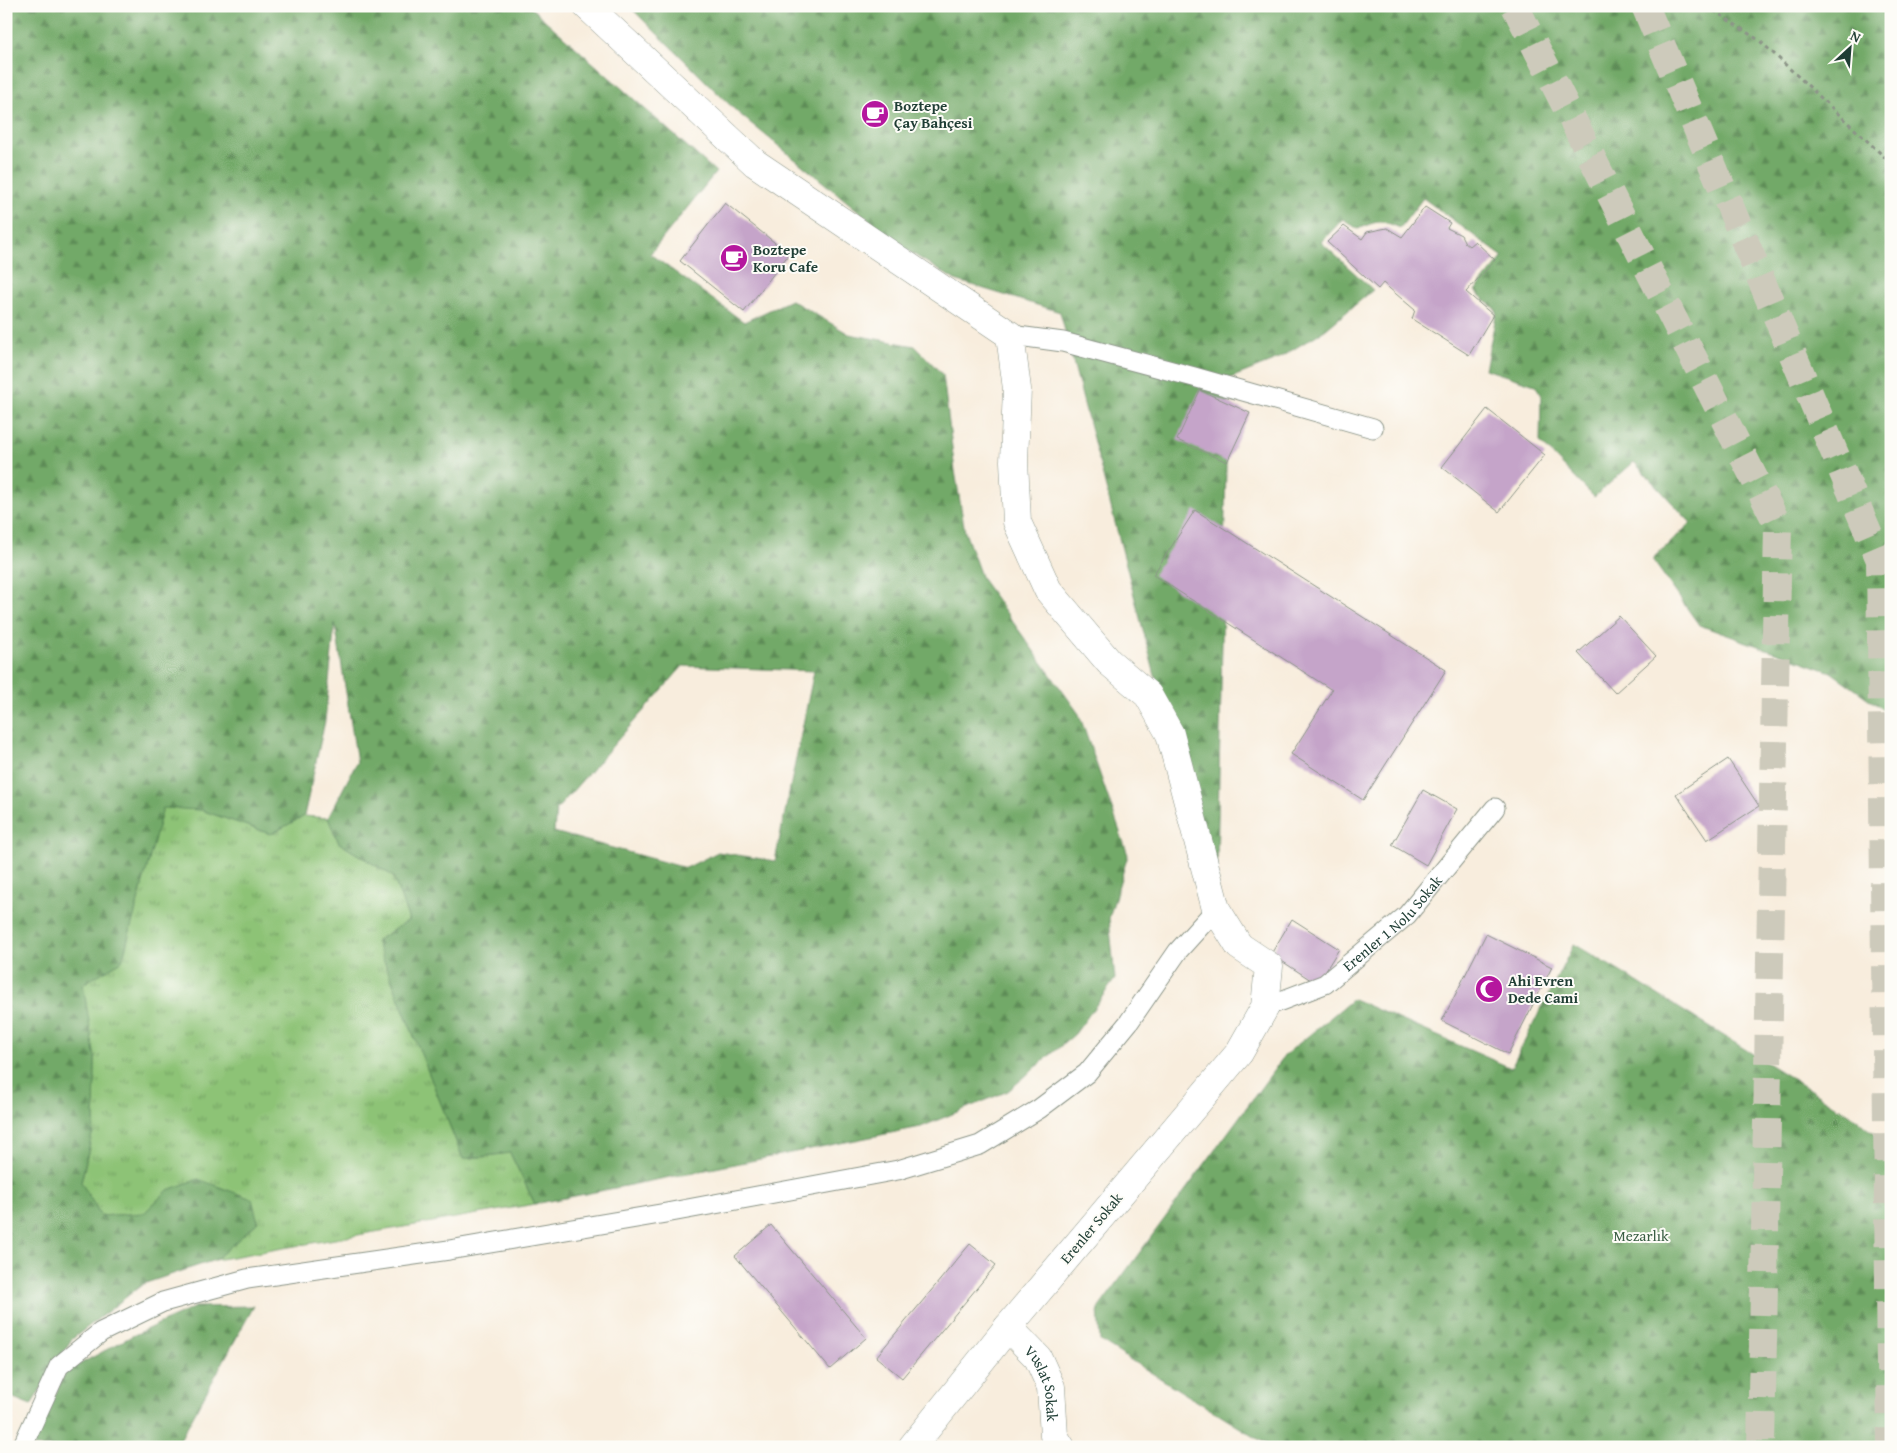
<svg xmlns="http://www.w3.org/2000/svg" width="1897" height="1453" viewBox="0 0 1897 1453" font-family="'Gentium Book Plus',serif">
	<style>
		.grass { fill: url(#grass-tufts); stroke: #568055 }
		.forest { fill: url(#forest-firs); stroke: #48734e; fill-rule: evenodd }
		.building { fill: #c5a4c9 }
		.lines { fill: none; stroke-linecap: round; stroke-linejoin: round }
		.primary-tunnel { stroke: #cdcabb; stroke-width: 28; stroke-dasharray: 28 14; stroke-linecap: butt }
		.service-casing { stroke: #8c9588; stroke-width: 21 }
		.minor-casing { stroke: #8c9588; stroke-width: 29 }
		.tertiary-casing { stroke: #8c9588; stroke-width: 29 }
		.path { stroke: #8c9588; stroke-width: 3; stroke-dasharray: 4 4; stroke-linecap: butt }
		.service { stroke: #fff; stroke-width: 19 }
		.minor { stroke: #fff; stroke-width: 28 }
		.tertiary { stroke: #fff; stroke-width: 28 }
		.labels { text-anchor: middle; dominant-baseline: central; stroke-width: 4; stroke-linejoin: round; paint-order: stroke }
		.poi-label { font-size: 15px; font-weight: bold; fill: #1f3d34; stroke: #fdfcf7; text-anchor: start }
		.street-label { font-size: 15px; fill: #1f3d34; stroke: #fdfcf7 }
		.park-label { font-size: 15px; fill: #3a5e44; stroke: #fdfcf7 }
	</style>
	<defs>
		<pattern id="grass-tufts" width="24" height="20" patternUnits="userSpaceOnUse" patternTransform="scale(1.25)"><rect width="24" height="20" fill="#8dc376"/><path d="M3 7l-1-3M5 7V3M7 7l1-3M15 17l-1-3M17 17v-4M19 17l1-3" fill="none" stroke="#73a062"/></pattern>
		<pattern id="forest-firs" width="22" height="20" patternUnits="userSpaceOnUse" patternTransform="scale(1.25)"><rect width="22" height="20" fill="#72a967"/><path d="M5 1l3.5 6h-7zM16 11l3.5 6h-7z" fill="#5d8b56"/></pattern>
	</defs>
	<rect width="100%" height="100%" fill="#fdfcf7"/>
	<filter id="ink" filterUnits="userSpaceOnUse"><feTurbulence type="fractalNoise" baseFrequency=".02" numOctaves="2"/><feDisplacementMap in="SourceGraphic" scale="10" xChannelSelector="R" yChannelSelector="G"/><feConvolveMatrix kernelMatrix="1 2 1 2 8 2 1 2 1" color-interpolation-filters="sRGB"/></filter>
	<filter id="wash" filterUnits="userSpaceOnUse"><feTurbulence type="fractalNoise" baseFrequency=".0096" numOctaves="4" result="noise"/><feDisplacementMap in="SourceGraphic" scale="20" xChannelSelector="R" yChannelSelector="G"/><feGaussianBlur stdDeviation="1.12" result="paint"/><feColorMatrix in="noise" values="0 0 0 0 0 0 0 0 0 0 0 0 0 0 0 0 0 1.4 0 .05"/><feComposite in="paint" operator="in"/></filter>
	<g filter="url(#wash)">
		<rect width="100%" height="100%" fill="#f8eddd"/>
		<path class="grass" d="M 163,807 L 201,810 L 270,834 L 304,816 L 328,818 L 339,843 L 393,876 L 409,920 L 376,941 L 463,1159 L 510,1153 L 535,1204 L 215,1260 L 258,1222 L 168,1190 L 144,1213 L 101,1216 L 81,1183 L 94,1126 L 95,1059 L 82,983 L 122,961 Z"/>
		<path class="forest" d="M 6,6 L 529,6 L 716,172 L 650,254 L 744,322 L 791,300 L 849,334 L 915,346 L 943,375 L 955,471 L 965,532 L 982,579 L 1079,714 L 1128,855 L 1109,918 L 1115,979 L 1075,1034 L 1008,1091 L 921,1127 L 535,1204 L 510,1153 L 463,1159 L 376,941 L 409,920 L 393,876 L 339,843 L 328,818 L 357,762 L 335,623 L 325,721 L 304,816 L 271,834 L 201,810 L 163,808 L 122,961 L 83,984 L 95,1059 L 94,1126 L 81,1182 L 101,1216 L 144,1213 L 168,1190 L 198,1179 L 252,1199 L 258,1222 L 215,1260 L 143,1284 L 71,1340 L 31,1405 L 6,1395 ZM 683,666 L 814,671 L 775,861 L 718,852 L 686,868 L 554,832 L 556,810 Z
			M 629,6 L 1891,6 L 1891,715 L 1831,672 L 1699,625 L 1652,559 L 1691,523 L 1634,462 L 1594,497 L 1540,442 L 1541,394 L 1535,385 L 1485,369 L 1497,311 L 1475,291 L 1503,257 L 1423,198 L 1400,228 C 1380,219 1377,221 1358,229 L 1343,219 L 1321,242 L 1373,290 L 1325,330 L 1276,360 L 1228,379 L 1216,909 L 1060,312 L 955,280 L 905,249 L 737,112 Z
			M 1574,944 L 1634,980 L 1857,1119 L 1891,1148 L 1891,1447 L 1271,1447 L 1100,1341 L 1098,1309 L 1285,1055 L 1353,999 L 1511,1068 Z
			M 254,1306 L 176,1447 L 33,1447 L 65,1372 L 132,1336 L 195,1307 Z"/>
		<g id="blocks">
			<path class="building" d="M 725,203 L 789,254 L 744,312 L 680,261 Z
				M 1425,207 L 1450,223 L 1447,228 L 1461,235 L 1465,243 L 1469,246 L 1475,241 L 1495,260 L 1466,292 L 1493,315 L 1469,355 L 1412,319 L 1415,310 L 1383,283 L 1378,289 L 1327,242 L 1344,226 L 1362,239 L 1367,232 L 1387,228 L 1402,237 Z
				M 1200,390 L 1250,413 L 1227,462 L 1177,440 Z
				M 1487,409 L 1545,455 L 1499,512 L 1442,467 Z
				M 1195,510 L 1446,670 L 1363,800 L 1291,754 L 1332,690 L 1153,575 Z
				M 1619,616 L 1656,656 L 1615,693 L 1578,653 Z
				M 1728,759 L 1759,806 L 1707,840 L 1676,794 Z
				M 1423,790 L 1457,809 L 1426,865 L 1392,845 Z
				M 1292,919 L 1339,949 L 1317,984 L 1271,954 Z
				M 1486,934 L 1552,967 L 1508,1054 L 1442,1021 Z
				M 771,1225 L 866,1338 L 830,1369 L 735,1256 Z
				M 970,1244 L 996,1265 L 902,1378 L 876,1357 Z"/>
		</g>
	</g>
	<g filter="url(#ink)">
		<use href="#blocks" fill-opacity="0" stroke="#8c9588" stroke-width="1"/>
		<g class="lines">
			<path class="primary-tunnel" d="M 1515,6 L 1778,525 L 1761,1447
				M 1645,6 L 1880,560 L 1891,1447"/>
			<defs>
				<g id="service">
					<path d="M 1010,335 L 1063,342 L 1194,377 L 1373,428"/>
					<path id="s1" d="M 1265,1007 L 1325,984 L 1407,915 L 1495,808"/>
					<path d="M 22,1447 L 59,1366 L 101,1332 L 163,1302 L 247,1279 L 449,1250 L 666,1213 L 898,1170 L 980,1145 L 1039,1109 L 1087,1073 L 1129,1022 L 1178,951 L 1216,909"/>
				</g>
				<g id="minor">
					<path id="s2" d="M 1008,1327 L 1038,1358 L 1051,1387 L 1054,1436 L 1061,1447"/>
				</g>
				<path id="tertiary" d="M 587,6 L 755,163 L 1010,335 L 1017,389 L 1014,461 L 1017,522 L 1048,590 L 1109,662 L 1148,695 L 1170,734 L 1216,909 L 1239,946 L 1269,966 L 1265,1007 L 1239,1053 L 1008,1327 L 912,1447"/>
			</defs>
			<use href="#service" class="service-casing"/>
			<use href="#minor" class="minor-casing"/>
			<use href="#tertiary" class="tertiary-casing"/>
			<path class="path" d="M 1707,6 L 1760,41 L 1891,163"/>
			<use href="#service" class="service"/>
			<use href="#minor" class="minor"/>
			<use href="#tertiary" class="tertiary"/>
		</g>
	</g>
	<defs>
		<symbol id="cafe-disc" viewBox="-11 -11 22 22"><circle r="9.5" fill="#b5179e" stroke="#fdfcf7"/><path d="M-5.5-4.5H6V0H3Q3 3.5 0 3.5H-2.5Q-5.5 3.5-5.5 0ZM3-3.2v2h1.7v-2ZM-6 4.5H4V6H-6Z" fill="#fff"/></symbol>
		<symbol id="mosque-disc" viewBox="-11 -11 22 22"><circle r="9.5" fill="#b5179e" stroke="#fdfcf7"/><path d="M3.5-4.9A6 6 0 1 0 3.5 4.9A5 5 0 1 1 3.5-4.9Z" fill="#fff"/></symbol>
	</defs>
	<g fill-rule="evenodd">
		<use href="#cafe-disc" x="859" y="98" width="32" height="32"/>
		<use href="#cafe-disc" x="718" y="242" width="32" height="32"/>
		<use href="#mosque-disc" x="1473" y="973" width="32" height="32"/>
	</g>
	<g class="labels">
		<g class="poi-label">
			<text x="894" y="105">Boztepe<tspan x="894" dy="17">Çay Bahçesi</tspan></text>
			<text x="753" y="249">Boztepe<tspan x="753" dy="17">Koru Cafe</tspan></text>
			<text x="1508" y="980">Ahi Evren<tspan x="1508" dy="17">Dede Cami</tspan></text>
		</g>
		<g class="street-label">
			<text stroke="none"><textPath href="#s1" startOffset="155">Erenler 1 Nolu Sokak</textPath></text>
			<text transform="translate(1091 1228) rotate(-50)">Erenler Sokak</text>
			<text stroke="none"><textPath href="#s2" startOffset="69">Vuslat Sokak</textPath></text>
		</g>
		<g class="park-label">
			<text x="1641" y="1235">Mezarlık</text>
		</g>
	</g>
	<rect width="1897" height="1453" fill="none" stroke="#fdfcf7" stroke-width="25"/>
	<g transform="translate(1850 48) rotate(26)" stroke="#fdfcf7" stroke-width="4" paint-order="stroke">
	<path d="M0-4L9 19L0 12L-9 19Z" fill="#1f3d34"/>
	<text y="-8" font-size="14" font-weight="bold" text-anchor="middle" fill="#1f3d34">N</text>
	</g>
</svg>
